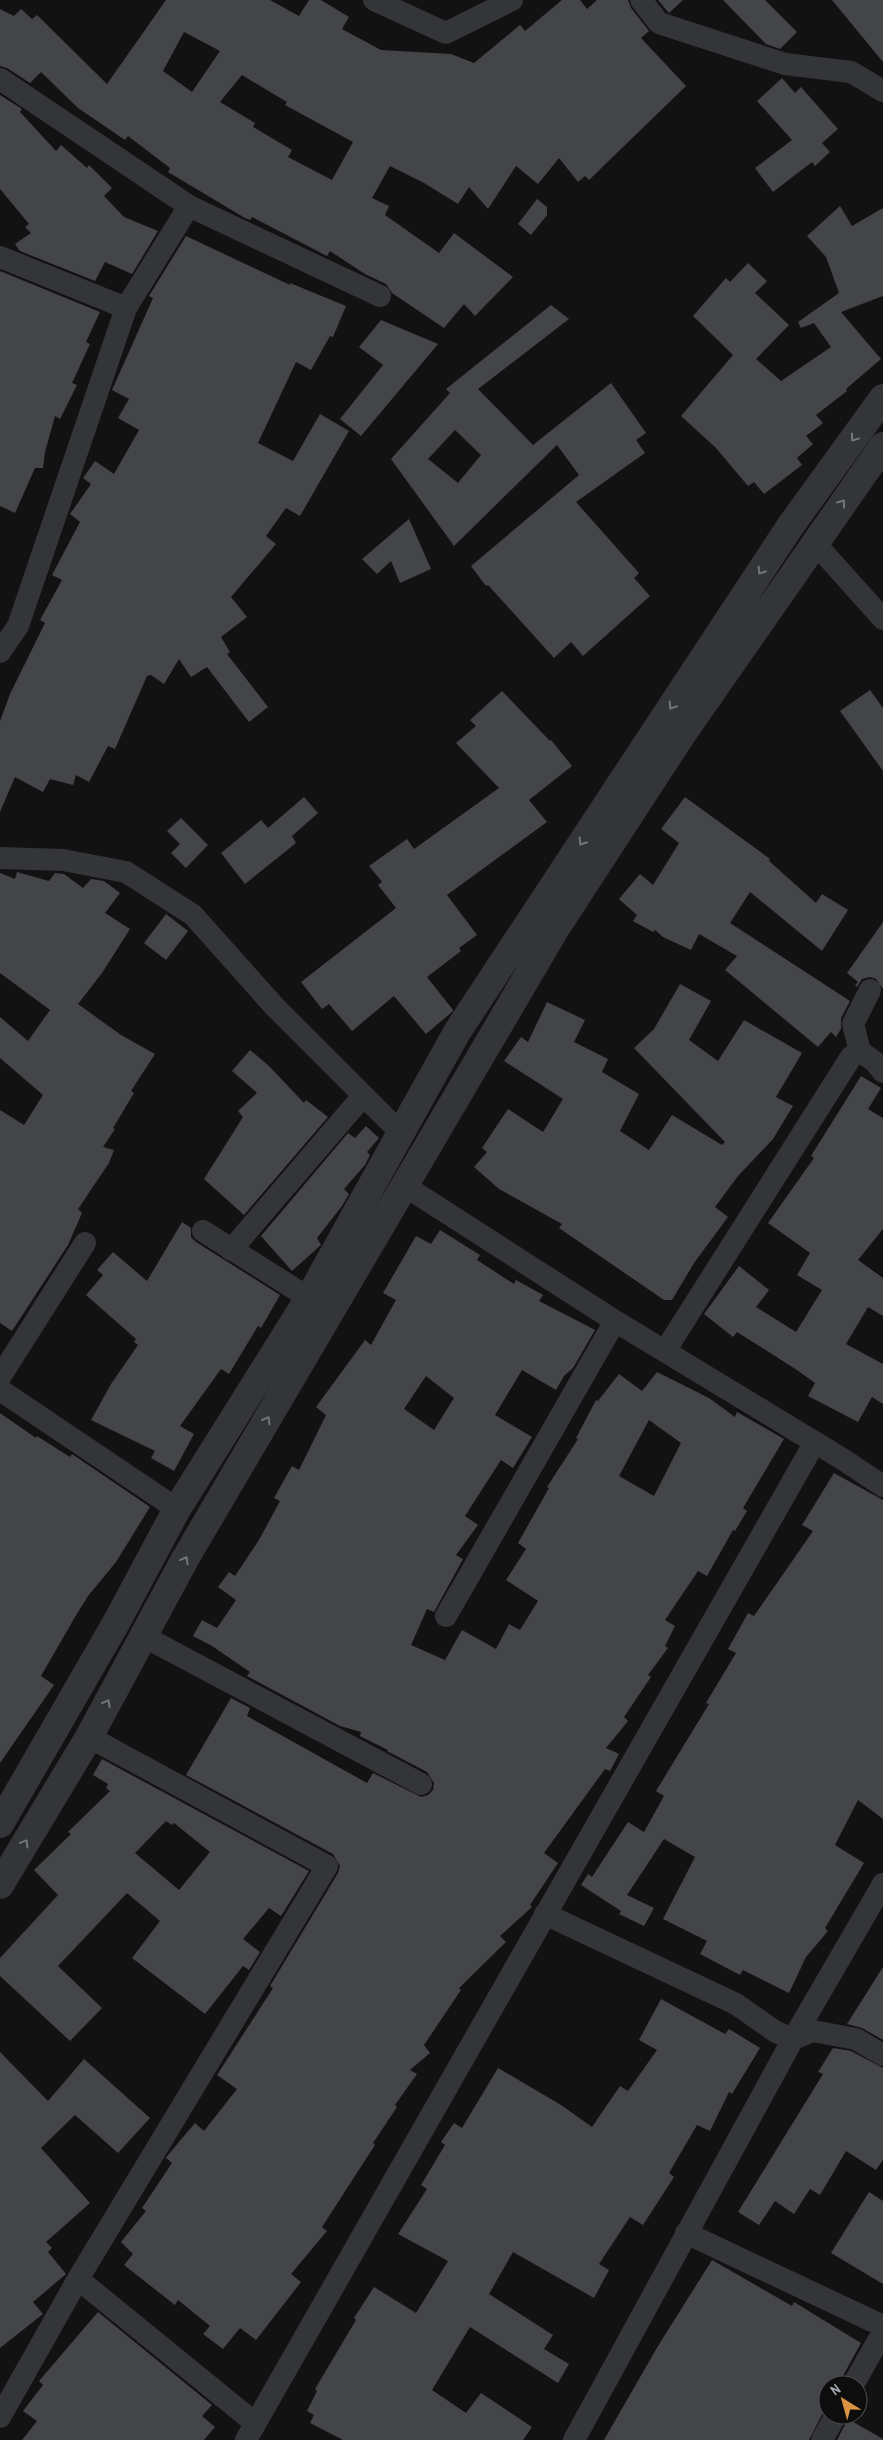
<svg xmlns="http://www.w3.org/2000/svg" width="883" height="2440" viewBox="0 0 883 2440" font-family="'Archivo Narrow',sans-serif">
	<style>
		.building { fill: #444548; fill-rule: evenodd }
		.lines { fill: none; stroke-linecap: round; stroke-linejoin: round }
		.minor { stroke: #333538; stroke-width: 22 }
		.tertiary { stroke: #333538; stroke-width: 28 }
		.oneway { stroke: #72767b }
	</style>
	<rect width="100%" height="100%" fill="#121213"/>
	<path class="building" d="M 166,0 L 270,0 L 299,16 L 309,0 L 321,0 L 349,17 L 342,29 L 381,50 L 451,54 L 474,63 L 520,25 L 525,31 L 562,0 L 580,0 L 587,9 L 597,0 L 628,0 L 631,8 L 649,31 L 641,38 L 686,86 L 589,180 L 585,176 L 578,182 L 559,158 L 538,184 L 516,166 L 488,209 L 469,187 L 458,204 L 424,183 L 390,166 L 372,198 L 389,206 L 385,215 L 439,253 L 454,233 L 513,277 L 475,316 L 464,304 L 444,328 L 392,293 L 386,284 L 365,274 L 330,251 L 327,256 L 252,217 L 250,220 L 245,218 L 168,172 L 170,168 L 128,136 L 125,140 L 78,108 L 41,72 L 30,83 L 7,68 L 0,66 L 0,9 L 14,16 L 21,9 L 32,19 L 37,15 L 107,84 ZM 184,32 L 220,51 L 192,92 L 163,71 ZM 242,75 L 287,102 L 285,105 L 353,142 L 332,180 L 288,157 L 292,150 L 253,127 L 255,123 L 220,102 Z
		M 658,0 L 683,0 L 669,13 Z
		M 723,0 L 765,0 L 797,32 L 780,49 L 766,44 Z
		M 832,0 L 883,0 L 883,62 Z
		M 782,78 L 795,93 L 801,87 L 838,129 L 822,143 L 830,152 L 815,166 L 812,162 L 773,192 L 755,168 L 792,140 L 757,101 Z
		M 0,95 L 22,109 L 20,112 L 56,151 L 61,145 L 87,168 L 89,165 L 112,188 L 104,196 L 124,217 L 158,231 L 132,274 L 105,262 L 95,281 L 20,251 L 15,244 L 31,233 L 25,227 L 29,224 L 0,189 Z
		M 537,199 L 547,207 L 547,215 L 531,235 L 518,224 Z
		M 840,206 L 852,226 L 883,208 L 883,296 L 841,312 L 881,359 L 846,389 L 847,391 L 816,415 L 823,423 L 806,436 L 813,444 L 797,458 L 802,465 L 764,494 L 754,482 L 748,486 L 716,448 L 681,416 L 733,355 L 693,316 L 726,278 L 730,282 L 748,263 L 767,281 L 755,293 L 789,325 L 756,359 L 781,381 L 831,347 L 814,323 L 801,328 L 798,322 L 839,293 L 826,257 L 807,236 Z
		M 186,236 L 290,285 L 290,283 L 346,306 L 333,337 L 330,336 L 311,370 L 296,362 L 258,443 L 293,461 L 320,414 L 349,431 L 300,516 L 286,508 L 266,536 L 276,544 L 231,597 L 247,617 L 221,637 L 230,652 L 227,654 L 268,707 L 249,722 L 207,667 L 191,677 L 179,659 L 164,684 L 151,675 L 147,676 L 115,749 L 108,746 L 89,782 L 76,775 L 73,785 L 50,779 L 43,792 L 15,777 L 0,812 L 0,721 L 10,694 L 45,623 L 40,620 L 62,580 L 52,575 L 80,522 L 70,514 L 91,484 L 83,478 L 95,461 L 114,474 L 139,430 L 118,418 L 129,399 L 112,390 L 153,298 L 149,296 Z
		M 0,271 L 100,312 L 86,342 L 90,344 L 72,383 L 77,385 L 60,419 L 55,416 L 45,452 L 43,468 L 35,468 L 15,513 L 0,506 Z
		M 551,305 L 569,319 L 478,389 L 533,445 L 611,383 L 646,433 L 636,440 L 645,453 L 576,502 L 639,573 L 634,578 L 650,596 L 583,656 L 571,642 L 554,658 L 488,585 L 486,586 L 471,566 L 579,475 L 557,445 L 454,546 L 391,459 L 450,393 L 446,389 ZM 455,430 L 481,455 L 458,483 L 428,459 Z
		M 381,320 L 438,344 L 361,436 L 340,419 L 383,365 L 359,347 Z
		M 409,519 L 431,569 L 400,583 L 391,561 L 377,574 L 362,559 Z
		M 870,690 L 883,708 L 883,771 L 840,711 Z
		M 502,691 L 550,741 L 551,740 L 572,766 L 529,800 L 547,822 L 447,895 L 477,935 L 459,948 L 461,951 L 427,977 L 453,1010 L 452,1012 L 426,1034 L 394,996 L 352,1031 L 329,1004 L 322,1009 L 301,982 L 396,908 L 378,885 L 382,882 L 369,866 L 407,839 L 414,849 L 499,788 L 456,743 L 476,726 L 470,720 Z
		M 304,797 L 318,813 L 292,836 L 296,843 L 245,884 L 221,853 L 261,820 L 268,828 Z
		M 685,797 L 770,859 L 769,861 L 816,903 L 822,894 L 848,910 L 822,951 L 750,892 L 730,923 L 850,1001 L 841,1018 L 841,1029 L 836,1037 L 831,1032 L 818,1047 L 725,970 L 737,956 L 699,934 L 691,950 L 663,937 L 655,930 L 653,932 L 633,921 L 637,915 L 619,899 L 640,874 L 653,885 L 679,843 L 661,829 Z
		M 181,818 L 208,845 L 186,868 L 171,853 L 180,844 L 167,831 Z
		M 17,872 L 49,881 L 55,873 L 64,874 L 83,888 L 91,879 L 104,881 L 120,893 L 105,913 L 130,929 L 102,973 L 78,1004 L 121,1035 L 155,1054 L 131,1091 L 134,1093 L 113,1128 L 115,1129 L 103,1147 L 114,1150 L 109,1163 L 78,1209 L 82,1213 L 68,1245 L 12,1331 L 0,1323 L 0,1110 L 24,1125 L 43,1095 L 0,1058 L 0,1017 L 28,1041 L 50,1010 L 0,973 L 0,873 L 15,879 Z
		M 166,914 L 188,931 L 166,960 L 144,943 Z
		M 883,922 L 883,989 L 876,979 L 870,977 L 862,979 L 857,987 L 855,985 L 858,982 L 847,973 Z
		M 680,984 L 711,1001 L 689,1040 L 718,1061 L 744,1020 L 802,1053 L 776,1097 L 793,1106 L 773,1139 L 738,1176 L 715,1207 L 728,1217 L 694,1263 L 672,1300 L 664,1300 L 559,1228 L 562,1224 L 499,1189 L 474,1167 L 487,1152 L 482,1148 L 508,1109 L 543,1132 L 563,1099 L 504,1061 L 521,1037 L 528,1042 L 547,1002 L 585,1020 L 574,1042 L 608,1059 L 602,1072 L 639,1094 L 620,1131 L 649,1150 L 672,1115 L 722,1145 L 725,1142 L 634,1048 L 654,1029 Z
		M 250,1050 L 269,1066 L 304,1103 L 306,1100 L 328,1117 L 244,1215 L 204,1179 L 243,1117 L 238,1111 L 257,1093 L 232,1071 Z
		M 861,1076 L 881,1088 L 868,1109 L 883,1118 L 883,1229 L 858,1260 L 883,1278 L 883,1316 L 868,1307 L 846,1344 L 883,1364 L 883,1404 L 872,1397 L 858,1422 L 808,1396 L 815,1383 L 797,1370 L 737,1332 L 733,1337 L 704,1314 L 739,1266 L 769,1290 L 756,1307 L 796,1332 L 822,1290 L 797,1275 L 810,1253 L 768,1223 L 814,1158 L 811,1156 Z
		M 366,1126 L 379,1138 L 367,1152 L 370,1155 L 365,1165 L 344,1189 L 349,1194 L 342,1206 L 317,1238 L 321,1245 L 292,1271 L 261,1236 L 348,1133 L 355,1138 Z
		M 182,1222 L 191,1228 L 191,1237 L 196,1242 L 280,1295 L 261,1328 L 258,1326 L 229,1374 L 221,1369 L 180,1426 L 194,1434 L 174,1471 L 151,1458 L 155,1451 L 91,1420 L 111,1384 L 138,1345 L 134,1342 L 136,1339 L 86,1295 L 103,1275 L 97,1270 L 113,1252 L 147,1281 Z
		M 440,1230 L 480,1255 L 477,1260 L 514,1284 L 516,1280 L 543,1295 L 539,1301 L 595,1330 L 573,1368 L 564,1376 L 556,1390 L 522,1370 L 495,1415 L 532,1437 L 513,1468 L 501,1460 L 465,1516 L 478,1525 L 456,1555 L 463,1559 L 434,1612 L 427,1609 L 411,1645 L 445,1660 L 462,1630 L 496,1649 L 509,1624 L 520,1630 L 538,1601 L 506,1580 L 526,1549 L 518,1543 L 549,1488 L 547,1487 L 578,1439 L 576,1438 L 596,1400 L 598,1401 L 619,1374 L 642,1391 L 657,1372 L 709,1398 L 735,1417 L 737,1412 L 784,1439 L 743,1508 L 747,1511 L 735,1531 L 733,1530 L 707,1576 L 698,1571 L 665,1620 L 675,1626 L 665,1646 L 668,1648 L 648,1675 L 651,1677 L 624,1717 L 628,1721 L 606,1748 L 619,1754 L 610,1771 L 605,1769 L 544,1853 L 558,1863 L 530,1905 L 532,1907 L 500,1936 L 506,1942 L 459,1988 L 461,1990 L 424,2045 L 430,2053 L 410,2070 L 417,2074 L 395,2105 L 397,2107 L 373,2143 L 375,2145 L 322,2227 L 327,2231 L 291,2274 L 301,2282 L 256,2340 L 240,2328 L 223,2349 L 203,2334 L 210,2326 L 178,2300 L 175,2305 L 124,2265 L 133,2254 L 121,2242 L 146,2211 L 142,2208 L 172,2163 L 166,2158 L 168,2155 L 195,2123 L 204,2131 L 237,2089 L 217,2075 L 273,1988 L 270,1986 L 338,1873 L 340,1866 L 333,1854 L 186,1775 L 231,1698 L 250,1708 L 247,1716 L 367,1783 L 373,1773 L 421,1797 L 428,1795 L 433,1790 L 434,1783 L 427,1772 L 387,1751 L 388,1750 L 360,1736 L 361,1732 L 340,1726 L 247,1676 L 250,1672 L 212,1646 L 193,1636 L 202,1620 L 217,1628 L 236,1600 L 218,1587 L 229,1572 L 235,1576 L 259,1540 L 280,1501 L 274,1498 L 292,1466 L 299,1470 L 326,1415 L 316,1407 L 365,1340 L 371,1345 L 396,1300 L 383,1293 L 416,1236 L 431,1244 ZM 426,1376 L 454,1398 L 434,1430 L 404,1409 ZM 649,1420 L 681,1443 L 654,1496 L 619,1476 Z
		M 0,1413 L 36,1438 L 37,1436 L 70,1457 L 72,1454 L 150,1507 L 116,1562 L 88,1596 L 75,1617 L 41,1676 L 54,1685 L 0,1763 Z
		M 834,1473 L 883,1500 L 883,1819 L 858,1800 L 835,1845 L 864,1863 L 825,1928 L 828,1931 L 806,1957 L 789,1993 L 743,1970 L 740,1975 L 700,1954 L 707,1941 L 663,1919 L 695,1857 L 664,1839 L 627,1895 L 654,1908 L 644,1926 L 619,1914 L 621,1911 L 581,1885 L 588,1874 L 592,1877 L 628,1822 L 644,1832 L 664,1796 L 656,1791 L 709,1704 L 706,1703 L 736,1653 L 728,1649 L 748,1613 L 754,1616 L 813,1531 L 802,1525 Z
		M 102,1759 L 309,1871 L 281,1916 L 269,1908 L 243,1939 L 260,1952 L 249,1970 L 243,1966 L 205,2014 L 132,1958 L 160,1921 L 127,1893 L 58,1966 L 102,2008 L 70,2041 L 0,1976 L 0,1958 L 58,1895 L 34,1870 L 71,1834 L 68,1832 L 110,1791 L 106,1788 L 108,1784 L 93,1775 ZM 166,1821 L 172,1825 L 174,1823 L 210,1852 L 179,1890 L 135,1853 Z
		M 883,1967 L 883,2040 L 862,2028 L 847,2024 Z
		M 661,1999 L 725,2034 L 729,2029 L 760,2048 L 732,2094 L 729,2092 L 710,2131 L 697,2125 L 669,2173 L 674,2177 L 643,2225 L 630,2217 L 599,2264 L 609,2270 L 594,2298 L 513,2252 L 489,2294 L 553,2335 L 544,2349 L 569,2364 L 558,2383 L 470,2327 L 432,2390 L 466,2413 L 481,2393 L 532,2427 L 523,2440 L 343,2440 L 310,2423 L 314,2415 L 307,2411 L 317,2391 L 315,2389 L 356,2320 L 354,2318 L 374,2287 L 416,2313 L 448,2261 L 398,2234 L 427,2189 L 421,2185 L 445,2145 L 441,2142 L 454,2123 L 462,2128 L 498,2068 L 561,2105 L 592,2127 L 620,2086 L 628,2091 L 657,2050 L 639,2040 Z
		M 833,2048 L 851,2051 L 883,2068 L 883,2160 L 876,2170 L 846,2151 L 820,2195 L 810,2189 L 794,2214 L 775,2201 L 759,2225 L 738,2212 L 823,2074 L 818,2072 Z
		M 0,2052 L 48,2101 L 84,2059 L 150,2118 L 118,2153 L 75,2115 L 41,2148 L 90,2203 L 46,2242 L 52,2248 L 48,2252 L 66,2274 L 33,2302 L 43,2314 L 0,2348 Z
		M 869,2192 L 883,2201 L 883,2284 L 831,2253 Z
		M 712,2260 L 792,2306 L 794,2302 L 861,2343 L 838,2385 L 828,2385 L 828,2399 L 823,2406 L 826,2407 L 809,2440 L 604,2440 L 658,2346 Z
		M 98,2312 L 212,2405 L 202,2416 L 215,2427 L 204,2440 L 22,2440 L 37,2421 L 23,2411 L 43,2385 L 39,2381 Z
		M 848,2419 L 883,2439 L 883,2440 L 837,2440 Z"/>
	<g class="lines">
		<path class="minor" d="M 374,0 L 446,33 L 512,0
			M 641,0 L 659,23 L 785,64 L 851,72 L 883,91
			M 0,79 L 189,206 L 380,296
			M 0,257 L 126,308
			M 814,542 L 883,619
			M 0,652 L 18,626 L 126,308 L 189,206
			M 0,858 L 63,860 L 126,872 L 193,915 L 275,1007 L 402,1134
			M 870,990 L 853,1024 L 860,1051 L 875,1062 L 883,1072
			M 405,1186 L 615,1321 L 844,1460 L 883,1486
			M 203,1231 L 309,1298
			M 231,1250 L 363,1096
			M 665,1351 L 851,1057 L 860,1051
			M 0,1377 L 85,1243
			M 0,1390 L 177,1509
			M 446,1616 L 615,1321
			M 143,1636 L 421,1784
			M 545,1914 L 736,2004 L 776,2032 L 793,2039 L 813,2031 L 856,2039 L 883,2055
			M 686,2233 L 883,2326
			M 78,2279 L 255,2423
			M 853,2385 L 883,2332
			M 0,2417 L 78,2279 L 327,1866 L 89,1737
			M 246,2440 L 815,1442
			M 574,2440 L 793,2039 L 883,1884
			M 822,2440 L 836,2415"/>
		<path class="tertiary" d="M 0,1824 L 116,1623 L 177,1509 L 309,1298 L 457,1032 L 791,525 L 883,398
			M 0,1885 L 89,1737 L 185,1559 L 556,928 L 681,736 L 883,446"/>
	</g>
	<defs><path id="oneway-chevron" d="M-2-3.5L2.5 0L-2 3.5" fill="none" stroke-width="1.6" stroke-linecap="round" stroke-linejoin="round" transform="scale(1.25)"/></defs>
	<g class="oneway">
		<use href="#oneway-chevron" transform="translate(854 438) rotate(126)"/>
		<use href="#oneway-chevron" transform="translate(842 503) rotate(-54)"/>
		<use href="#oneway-chevron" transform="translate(761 571) rotate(123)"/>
		<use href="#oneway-chevron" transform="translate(672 706) rotate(123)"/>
		<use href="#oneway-chevron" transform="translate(582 842) rotate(123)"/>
		<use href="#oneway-chevron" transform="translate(267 1420) rotate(-60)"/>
		<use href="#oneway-chevron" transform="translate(185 1560) rotate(-61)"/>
		<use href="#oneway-chevron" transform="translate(107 1703) rotate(-62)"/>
		<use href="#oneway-chevron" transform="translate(25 1843) rotate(-59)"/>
	</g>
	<g transform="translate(843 2400) rotate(323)"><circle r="24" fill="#0d0d0e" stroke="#4a4c50"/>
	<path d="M0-4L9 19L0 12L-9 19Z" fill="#da9243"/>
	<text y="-8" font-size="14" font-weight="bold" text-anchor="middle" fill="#a5abb2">N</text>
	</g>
</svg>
